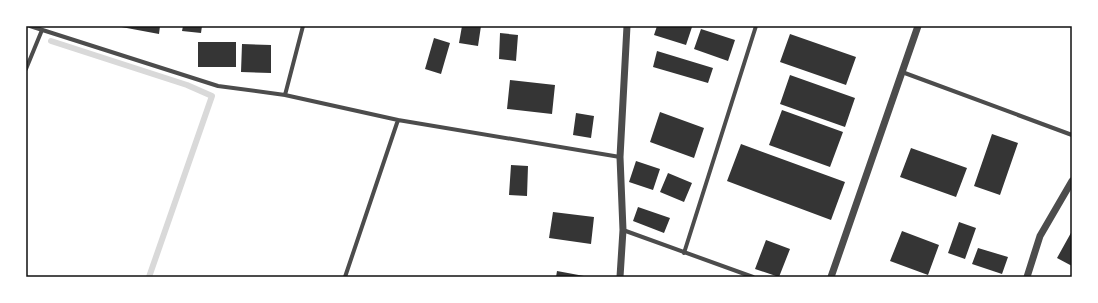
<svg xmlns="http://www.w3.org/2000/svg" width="1098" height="303" viewBox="0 0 1098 303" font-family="'Exo 2',sans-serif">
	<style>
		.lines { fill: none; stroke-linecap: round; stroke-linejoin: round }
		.stream { stroke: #d9d9d9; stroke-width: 6 }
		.building { fill: #353535 }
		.minor { stroke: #4c4c4c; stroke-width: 4 }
		.tertiary { stroke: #4c4c4c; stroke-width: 7 }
		.neatline { fill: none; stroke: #111; stroke-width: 1.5 }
	</style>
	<rect width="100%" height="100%" fill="#fff"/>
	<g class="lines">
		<path class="stream" d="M 51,41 L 187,85 L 212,96 L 149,277"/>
	</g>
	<path class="building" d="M 116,26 L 160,26 L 159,34 Z
		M 183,26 L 202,26 L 201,33 L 182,31 Z
		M 462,26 L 481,26 L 478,46 L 459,43 Z
		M 657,26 L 690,26 L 692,27 L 686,45 L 654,35 Z
		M 701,29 L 735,40 L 728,61 L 694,49 Z
		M 500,33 L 518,35 L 516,61 L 499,59 Z
		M 790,34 L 856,57 L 846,85 L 780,62 Z
		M 434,38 L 450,43 L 441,74 L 425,69 Z
		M 198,42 L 236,42 L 236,67 L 198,67 Z
		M 242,44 L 271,45 L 271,73 L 241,72 Z
		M 657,51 L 713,68 L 708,83 L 653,67 Z
		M 790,75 L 855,98 L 845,127 L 780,104 Z
		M 510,80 L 555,85 L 552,114 L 507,109 Z
		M 782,110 L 843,132 L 830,167 L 769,145 Z
		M 660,112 L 704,128 L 694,158 L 650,142 Z
		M 576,113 L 594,116 L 591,138 L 573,135 Z
		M 992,134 L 1018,143 L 1000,195 L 974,186 Z
		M 741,144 L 845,182 L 831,220 L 727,181 Z
		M 911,148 L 967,168 L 956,197 L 900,177 Z
		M 636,161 L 660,169 L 653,190 L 629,182 Z
		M 511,165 L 528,166 L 527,196 L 509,195 Z
		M 668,173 L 692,183 L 684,202 L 660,192 Z
		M 638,207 L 670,218 L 664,233 L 633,221 Z
		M 553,212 L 594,217 L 591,244 L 549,238 Z
		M 959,222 L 976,228 L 965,259 L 948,253 Z
		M 902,231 L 939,245 L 928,275 L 890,261 Z
		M 1072,231 L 1072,266 L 1057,258 Z
		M 766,240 L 790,249 L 779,277 L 755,269 Z
		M 978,248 L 1008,257 L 1002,274 L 972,264 Z
		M 557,271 L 584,276 L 584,277 L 556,277 Z"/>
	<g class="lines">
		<path class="minor" d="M 30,26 L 218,86 L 285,95 L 398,120
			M 26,69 L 42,30
			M 902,72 L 1072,135
			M 285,95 L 303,26
			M 623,230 L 753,277
			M 684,253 L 756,26
			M 345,277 L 398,120 L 620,157"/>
		<path class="tertiary" d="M 620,277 L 623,230 L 620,157 L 627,26
			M 831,277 L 918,26
			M 1027,277 L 1040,236 L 1072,181"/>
	</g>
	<rect width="1098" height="303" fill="none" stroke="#ffffff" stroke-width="54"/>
	<rect x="27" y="27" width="1044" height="249" class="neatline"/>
</svg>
